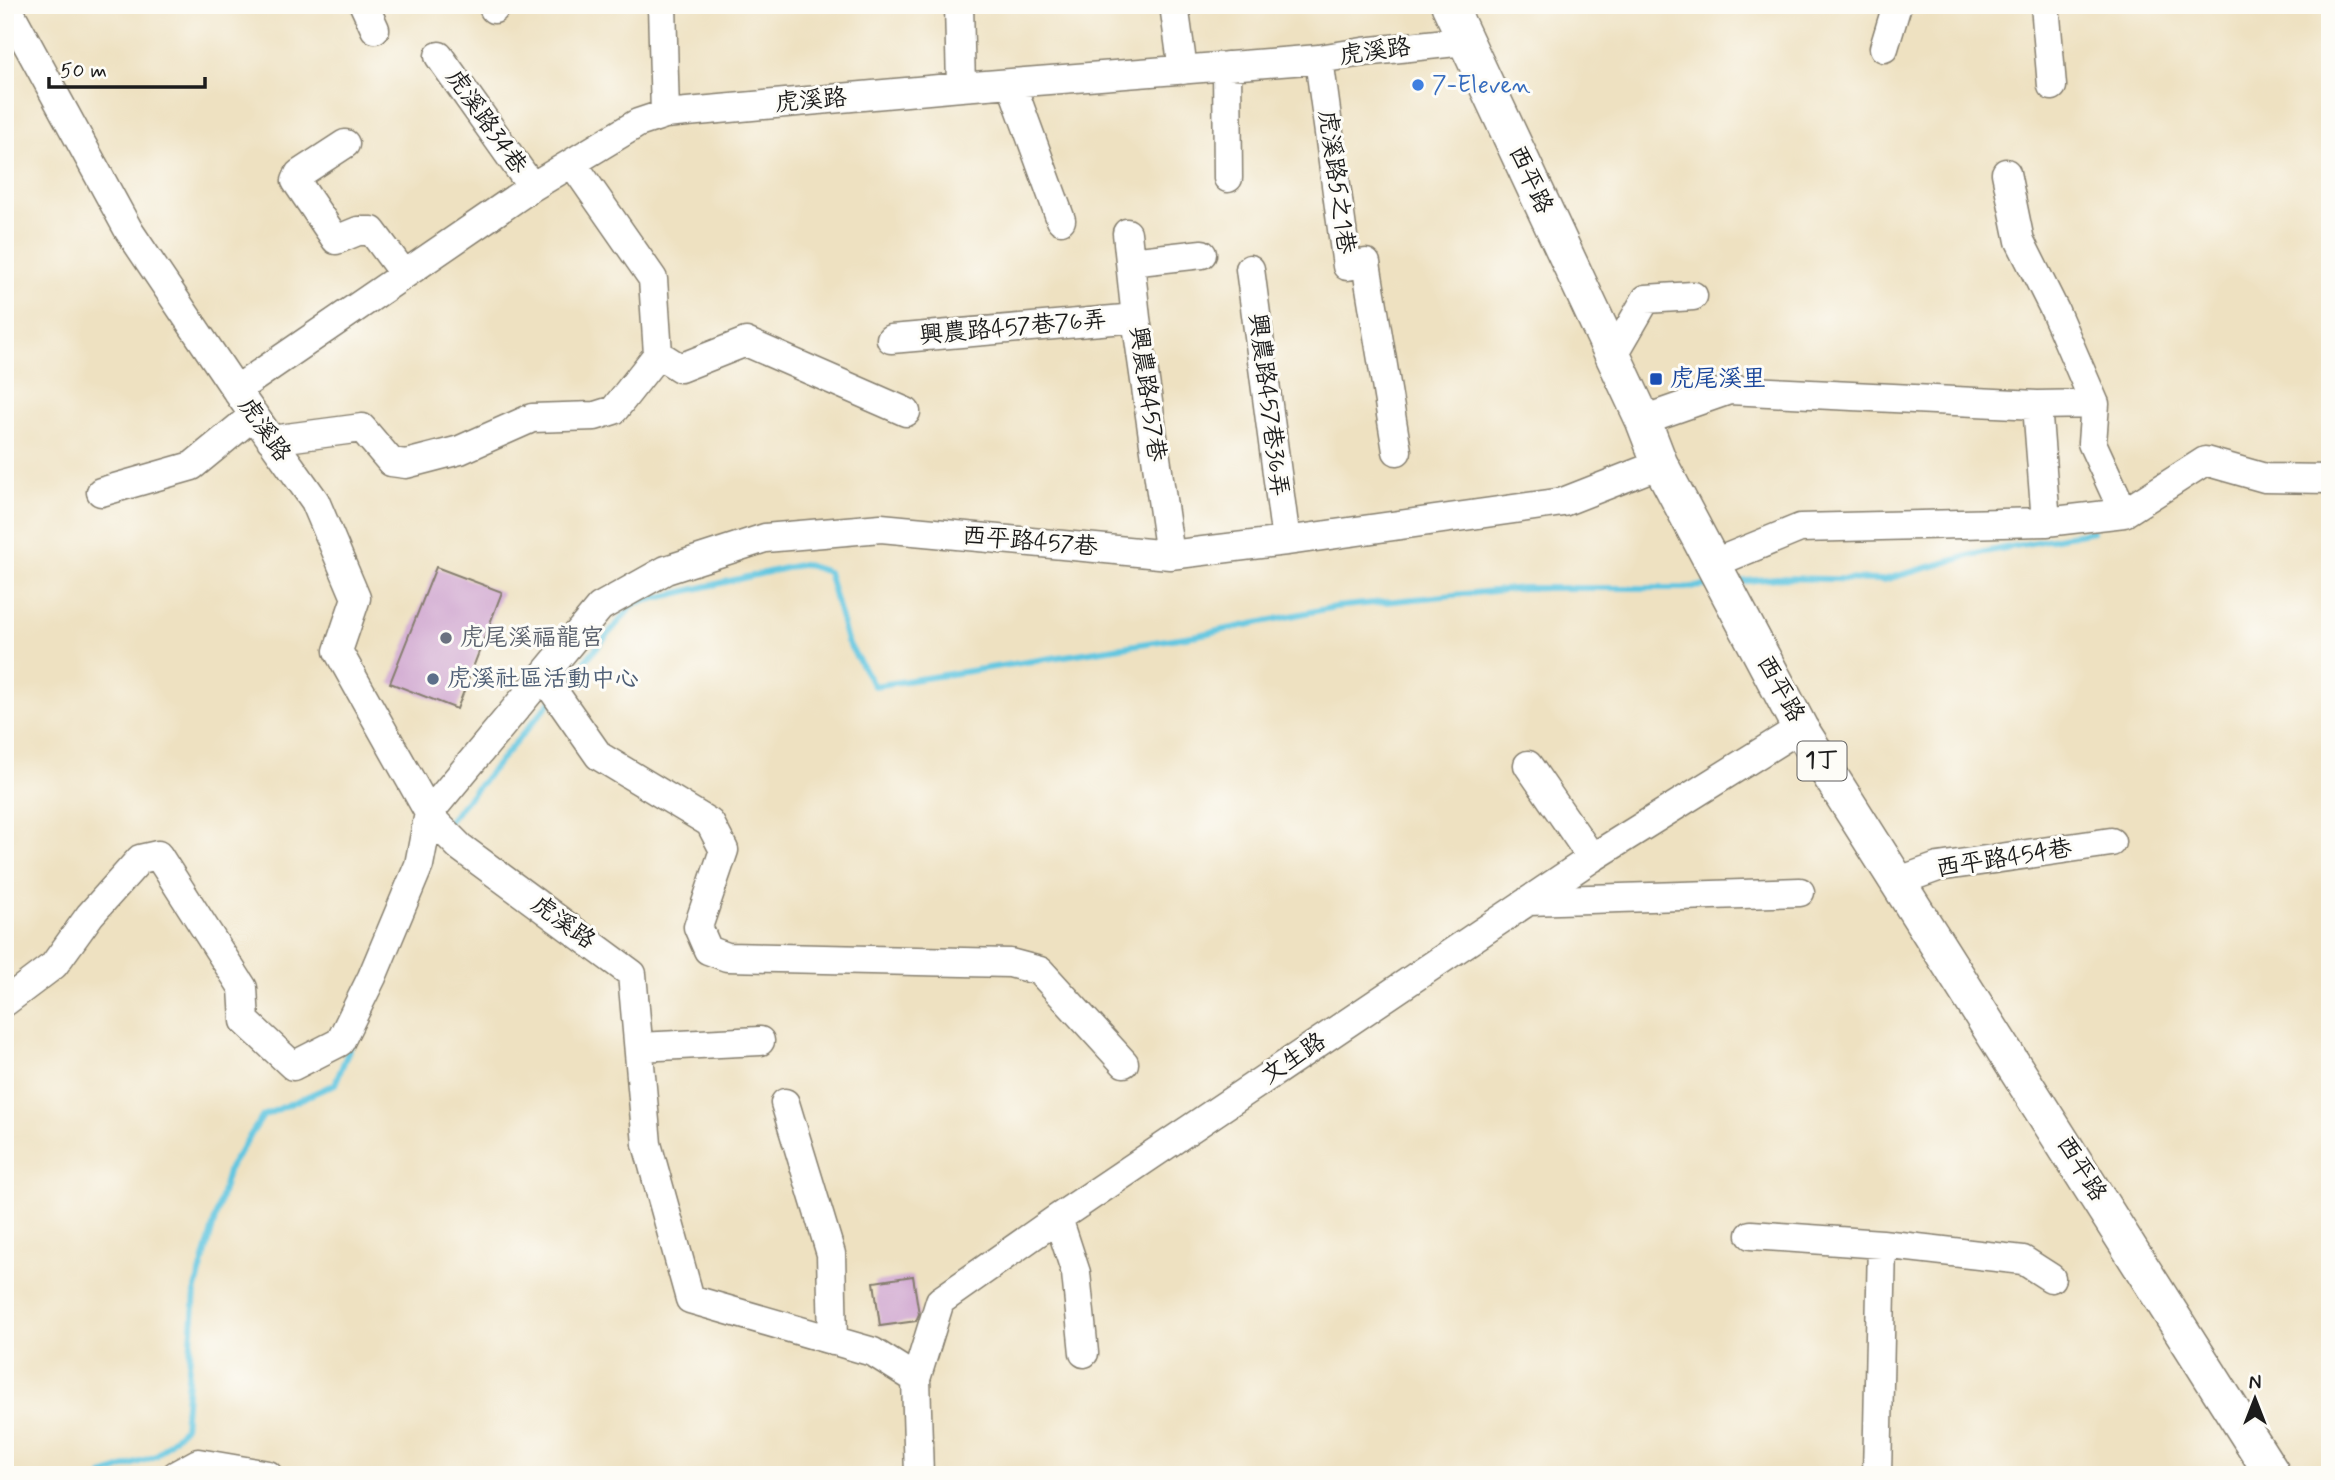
<svg xmlns="http://www.w3.org/2000/svg" width="2335" height="1480" viewBox="0 0 2335 1480" font-family="Mynerve,'LXGW WenKai TC',sans-serif">
	<style>
		.lines { fill: none; stroke-linecap: round; stroke-linejoin: round }
		.stream { stroke: #62c6e0; stroke-width: 6 }
		.building { fill: #d0a7d0 }
		.minor-casing { stroke: #857e6e; stroke-width: 31 }
		.major-casing { stroke: #857e6e; stroke-width: 38 }
		.minor { stroke: #fff; stroke-width: 28 }
		.major { stroke: #fff; stroke-width: 35 }
		.shop-dot { fill: #3f7fe0; stroke: #fdfcf7; stroke-width: 2.5 }
		.transit-dot { fill: #1a4fb4; stroke: #fdfcf7; stroke-width: 2.5 }
		.worship-dot { fill: #6b7280; stroke: #fdfcf7; stroke-width: 2.5 }
		.service-dot { fill: #5c6f8a; stroke: #fdfcf7; stroke-width: 2.5 }
		.labels { text-anchor: middle; dominant-baseline: central; stroke-width: 6; stroke-linejoin: round; paint-order: stroke }
		.shield { fill: #fdfcf7; stroke: #605f5e; stroke-width: 2 }
		.shield-label { font-size: 23px; font-weight: bold; fill: #1c1c1c }
		.street-label { font-size: 24px; fill: #1c1c1c; stroke: #fdfcf7 }
		.shop-label { font-size: 24px; fill: #366cbe; stroke: #fdfcf7; text-anchor: start }
		.transit-label { font-size: 24px; fill: #164399; stroke: #fdfcf7; text-anchor: start }
		.worship-label { font-size: 24px; fill: #5b616d; stroke: #fdfcf7; text-anchor: start }
		.service-label { font-size: 24px; fill: #4e5e75; stroke: #fdfcf7; text-anchor: start }
	</style>
	<rect width="100%" height="100%" fill="#fdfcf7"/>
	<filter id="ink" filterUnits="userSpaceOnUse"><feTurbulence type="fractalNoise" baseFrequency=".0143" numOctaves="2"/><feDisplacementMap in="SourceGraphic" scale="14" xChannelSelector="R" yChannelSelector="G"/><feConvolveMatrix kernelMatrix="1 2 1 2 8 2 1 2 1" color-interpolation-filters="sRGB"/></filter>
	<filter id="wash" filterUnits="userSpaceOnUse"><feTurbulence type="fractalNoise" baseFrequency=".00686" numOctaves="4" result="noise"/><feDisplacementMap in="SourceGraphic" scale="28" xChannelSelector="R" yChannelSelector="G"/><feGaussianBlur stdDeviation="1.57" result="paint"/><feColorMatrix in="noise" values="0 0 0 0 0 0 0 0 0 0 0 0 0 0 0 0 0 1.4 0 .05"/><feComposite in="paint" operator="in"/></filter>
	<g filter="url(#wash)">
		<rect width="100%" height="100%" fill="#eee1c1"/>
		<g class="lines">
			<path class="stream" d="M 1737,582 L 1777,578 L 1883,580 L 1979,553 L 2093,531
				M 560,690 L 635,603 L 803,564 L 828,572 L 847,641 L 874,686 L 1198,635 L 1335,607 L 1523,588 L 1684,588 L 1712,585
				M 447,823 L 551,701
				M 103,1475 L 156,1456 L 184,1428 L 195,1292 L 229,1168 L 263,1116 L 335,1084 L 351,1045"/>
		</g>
		<g id="blocks">
			<path class="building" d="M 436,567 L 502,592 L 457,709 L 390,683 Z
				M 913,1276 L 919,1314 L 916,1321 L 880,1326 L 874,1282 Z"/>
		</g>
	</g>
	<g filter="url(#ink)">
		<use href="#blocks" fill-opacity="0" stroke="#857e6e" stroke-width="2"/>
		<g class="lines">
			<defs>
				<path id="minor" d="M 6,5 L 129,231 L 236,390 L 315,501 L 356,598 L 338,651 L 429,813 L 435,822 L 460,847 L 632,974 L 647,1144 L 690,1299 L 873,1352 L 916,1379
					M 364,5 L 375,29
					M 494,5 L 494,9
					M 662,5 L 665,114
					M 959,5 L 961,87
					M 1174,5 L 1183,70
					M 2045,5 L 2052,86
					M 1884,48 L 1897,5
					M 439,56 L 532,187
					M 1319,59 L 1347,266 L 1366,263 L 1397,451
					M 1227,66 L 1228,178
					M 1011,83 L 1061,220
					M 345,144 L 299,174 L 296,181 L 336,240 L 358,231 L 372,231 L 404,274
					M 2006,173 L 2020,241 L 2055,311 L 2095,404
					M 1127,233 L 1136,318 L 1170,555
					M 1130,262 L 1202,254
					M 1250,269 L 1286,541
					M 891,339 L 1136,318
					M 658,354 L 680,368 L 746,342 L 906,412
					M 1613,356 L 1646,299 L 1693,296
					M 236,390 L 532,187 L 638,123 L 665,114 L 961,87 L 1319,59 L 1363,52 L 1465,41
					M 2037,405 L 2095,404 L 2092,443 L 2124,513
					M 1643,420 L 1729,390 L 2037,405 L 2046,522 L 1800,528 L 1712,564
					M 271,440 L 362,428 L 391,462 L 406,464 L 460,450 L 532,418 L 595,416 L 614,410 L 658,354 L 653,279 L 573,164
					M 101,492 L 192,466 L 254,415
					M 2046,522 L 2124,513 L 2205,461 L 2265,478 L 2330,479
					M 543,676 L 599,756 L 710,823 L 724,850 L 698,927 L 708,950 L 727,957 L 1010,963 L 1040,971 L 1124,1063
					M 1528,765 L 1592,858
					M 1899,881 L 1938,867 L 2111,842
					M 1528,901 L 1800,892
					M 5,1002 L 54,965 L 90,915 L 140,859 L 158,855 L 243,988 L 245,1021 L 293,1066 L 340,1042 L 372,977 L 419,865 L 429,813 L 600,607 L 666,570 L 765,538 L 881,528 L 1170,555 L 1286,541 L 1563,502 L 1660,464
					M 639,1047 L 760,1041
					M 785,1103 L 831,1254 L 833,1341
					M 1058,1218 L 1076,1273 L 1084,1353
					M 1751,1235 L 1882,1244 L 2023,1260 L 2051,1278
					M 176,1475 L 198,1463 L 268,1475
					M 919,1475 L 916,1379 L 940,1301 L 1058,1218 L 1592,858 L 1800,728
					M 1877,1475 L 1882,1244"/>
				<path id="major" d="M 1449,5 L 1643,420 L 1660,464 L 1800,728 L 2273,1475"/>
			</defs>
			<use href="#minor" class="minor-casing"/>
			<use href="#major" class="major-casing"/>
			<use href="#minor" class="minor"/>
			<use href="#major" class="major"/>
		</g>
	</g>
	<circle class="shop-dot" cx="1418" cy="85" r="7"/>
	<rect class="transit-dot" x="1649" y="372" width="14" height="14" rx="3.5"/>
	<circle class="worship-dot" cx="446" cy="638" r="7"/>
	<circle class="service-dot" cx="433" cy="679" r="7"/>
	<g class="labels">
		<rect class="shield" x="1797.5" y="741.5" width="49" height="39" rx="5"/>
		<g class="shield-label">
			<text x="1822" y="761">1丁</text>
		</g>
		<g class="street-label">
			<text transform="translate(1375 52) rotate(-8)">虎溪路</text>
			<text transform="translate(811 101) rotate(-5)">虎溪路</text>
			<text transform="translate(486 122) rotate(55)">虎溪路34巷</text>
			<text transform="translate(1530 180) rotate(65)">西平路</text>
			<text transform="translate(1336 182) rotate(82)">虎溪路5之1巷</text>
			<text transform="translate(1013 328) rotate(-5)">興農路457巷76弄</text>
			<text transform="translate(1147 394) rotate(82)">興農路457巷</text>
			<text transform="translate(1268 405) rotate(83)">興農路457巷36弄</text>
			<text transform="translate(264 430) rotate(55)">虎溪路</text>
			<text transform="translate(1030 542) rotate(5)">西平路457巷</text>
			<text transform="translate(1780 689) rotate(61)">西平路</text>
			<text transform="translate(2004 859) rotate(-9)">西平路454巷</text>
			<text transform="translate(563 923) rotate(36)">虎溪路</text>
			<text transform="translate(1294 1059) rotate(-34)">文生路</text>
			<text transform="translate(2081 1169) rotate(58)">西平路</text>
		</g>
		<g class="shop-label">
			<text x="1432" y="85">7-Eleven</text>
		</g>
		<g class="transit-label">
			<text x="1670" y="379">虎尾溪里</text>
		</g>
		<g class="worship-label">
			<text x="460" y="638">虎尾溪福龍宮</text>
		</g>
		<g class="service-label">
			<text x="447" y="679">虎溪社區活動中心</text>
		</g>
	</g>
	<rect width="2335" height="1480" fill="none" stroke="#fdfcf7" stroke-width="28"/>
	<g transform="translate(2255 1399)" stroke="#fdfcf7" stroke-width="5" paint-order="stroke">
	<path d="M0-5L12 26L0 18L-12 26Z" fill="#1c1c1c"/>
	<text y="-10" font-size="19" font-weight="bold" text-anchor="middle" fill="#1c1c1c">N</text>
	</g>
	<path d="M49 77v10h156v-10" fill="none" stroke="#1c1c1c" stroke-width="3.5"/>
	<text x="60" y="77" font-size="21" fill="#1c1c1c" stroke="#fdfcf7" stroke-width="5" paint-order="stroke">50 m</text>
</svg>
